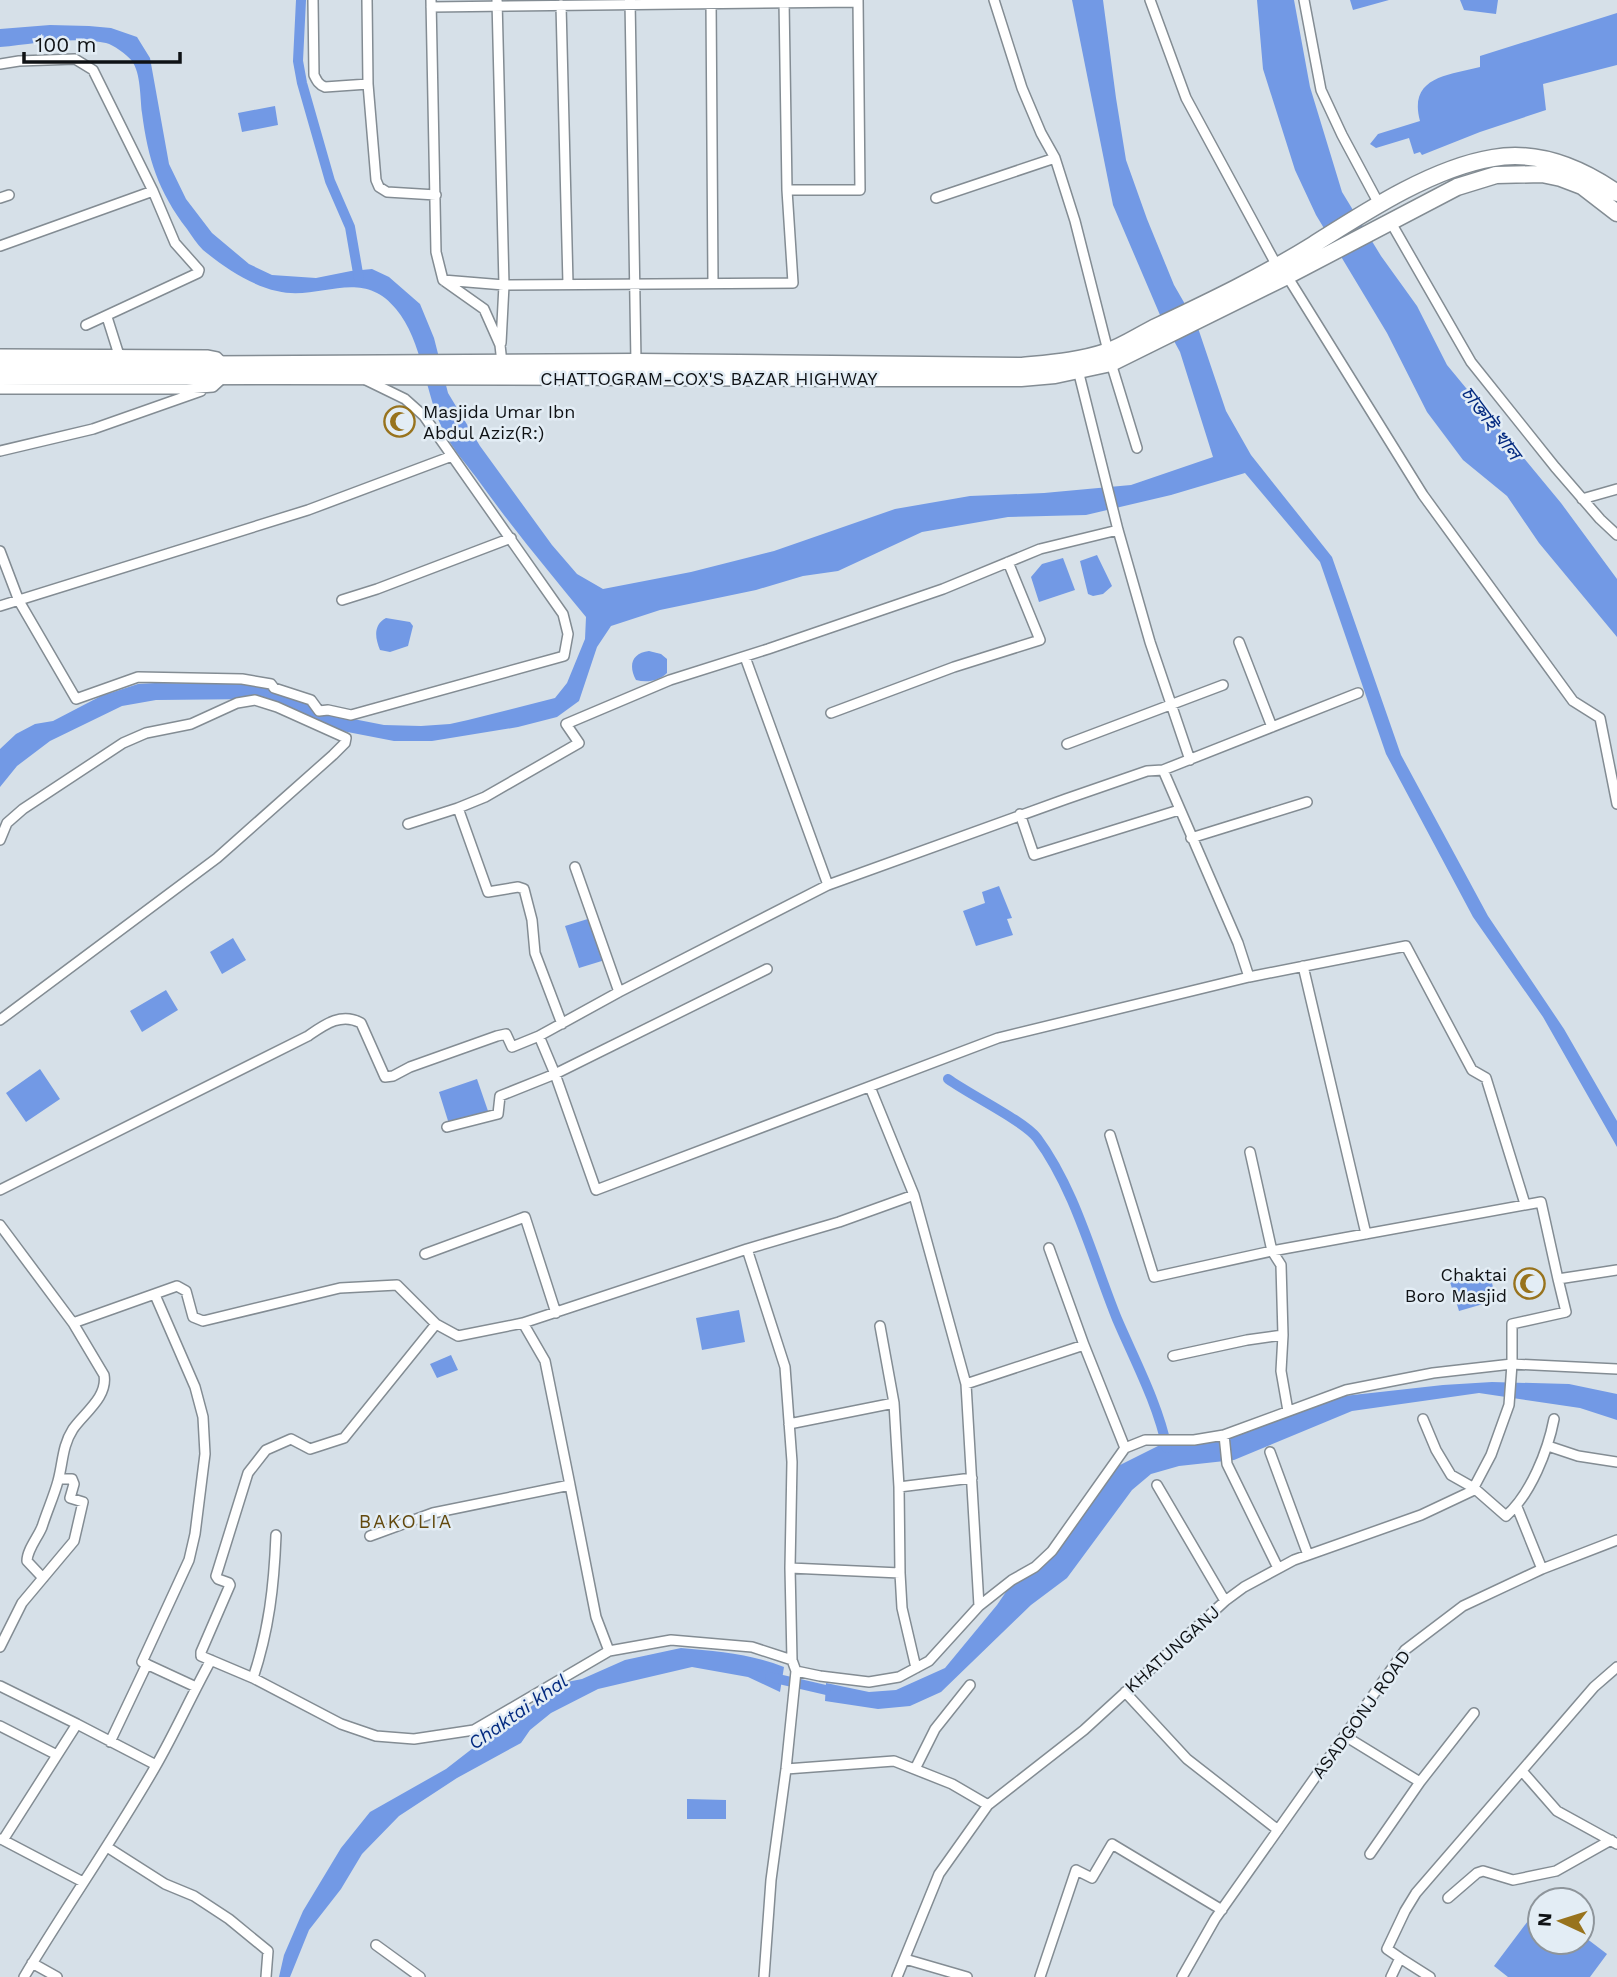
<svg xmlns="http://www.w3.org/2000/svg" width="1617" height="1977" viewBox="0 0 1617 1977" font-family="'Work Sans','Noto Sans Bengali',sans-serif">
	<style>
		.water { fill: #7299e5 }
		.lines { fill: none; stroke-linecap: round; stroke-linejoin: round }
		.canal { stroke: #7299e5; stroke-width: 10 }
		.street-casing { stroke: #838c93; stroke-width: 12 }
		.highway-casing { stroke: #838c93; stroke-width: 19 }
		.street { stroke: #fff; stroke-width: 9 }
		.highway { stroke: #fff; stroke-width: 16 }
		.labels { text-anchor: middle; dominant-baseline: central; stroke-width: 5; stroke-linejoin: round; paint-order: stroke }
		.street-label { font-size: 18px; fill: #0f1215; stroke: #e3edf5 }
		.poi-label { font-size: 18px; fill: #0f1215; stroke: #e3edf5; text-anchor: start }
		.water-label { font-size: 19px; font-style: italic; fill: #032a80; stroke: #e3edf5 }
		.neighbourhood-label { font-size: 19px; letter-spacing: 2px; fill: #63490e; stroke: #e3edf5 }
	</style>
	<rect width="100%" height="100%" fill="#d6e0e8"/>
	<path class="water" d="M 1072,0 L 1103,0 L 1116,98 L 1126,160 L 1147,219 L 1174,285 L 1197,325 L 1226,411 L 1251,455 L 1332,557 L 1401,755 L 1488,916 L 1564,1029 L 1617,1121 L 1617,1147 L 1543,1017 L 1473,917 L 1386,754 L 1320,562 L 1245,473 L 1171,495 L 1086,515 L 1008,517 L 922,532 L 838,571 L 803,576 L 756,590 L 660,610 L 611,626 L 597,647 L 579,701 L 557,717 L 518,727 L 432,741 L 394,741 L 332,729 L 263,699 L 156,700 L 122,706 L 50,741 L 17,766 L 0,787 L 0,749 L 16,734 L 35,724 L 53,721 L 101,696 L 138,684 L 155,683 L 259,684 L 285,692 L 333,715 L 384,725 L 421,726 L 450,724 L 468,720 L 555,698 L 567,683 L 585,639 L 586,617 C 550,573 514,530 481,484 C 469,467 453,450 444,432 C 425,395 423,341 396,309 C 361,266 319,302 277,291 C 250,285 224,267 203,250 C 197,244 192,236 187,229 C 158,191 148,159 142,113 C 140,97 141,74 132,61 C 126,54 114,45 106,43 C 72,36 34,44 0,47 L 0,29 L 50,25 L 89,26 L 111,28 L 137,37 L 150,58 L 169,164 L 186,199 L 212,233 L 249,264 L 272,275 L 316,278 L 351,271 L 372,269 L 389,277 L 420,304 L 434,338 L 448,393 L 480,446 L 552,545 L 577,574 L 603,589 L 691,572 L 774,551 L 895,509 L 970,496 L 1044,493 L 1131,485 L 1213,457 L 1180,352 L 1160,315 L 1113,205 Z
		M 1257,0 L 1294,0 L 1310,87 L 1342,192 L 1381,256 L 1417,306 L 1447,365 L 1561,503 L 1617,579 L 1617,637 L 1539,543 L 1507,496 L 1463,460 L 1427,412 L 1387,333 L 1316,215 L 1295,170 L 1263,69 Z
		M 1350,0 L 1389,0 L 1353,10 Z
		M 1460,0 L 1498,0 L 1496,14 L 1464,10 Z
		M 1617,13 L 1617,65 L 1543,84 L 1546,110 L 1480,132 L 1422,155 L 1420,152 L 1414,154 L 1409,138 L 1376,148 L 1370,144 L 1378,134 L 1420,121 C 1408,77 1448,75 1480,67 L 1480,56 Z
		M 275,106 L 278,125 L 242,132 L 238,113 Z
		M 1097,555 L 1112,586 L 1103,594 L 1093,596 L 1088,594 L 1080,561 Z
		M 1063,558 L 1075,590 L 1039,602 L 1031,577 L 1042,564 Z
		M 386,618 L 410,622 L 413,626 L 408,646 L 390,652 L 380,650 C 375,638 373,625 386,618 Z
		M 649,651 L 661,654 L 667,659 L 667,673 C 659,681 647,683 636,680 C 628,665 632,653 649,651 Z
		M 999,886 L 1012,918 L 1007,919 L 1013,935 L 976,946 L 963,911 L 985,903 L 982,892 Z
		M 591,918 L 605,960 L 579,968 L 565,926 Z
		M 233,938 L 246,960 L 222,974 L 210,952 Z
		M 166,990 L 178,1010 L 142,1032 L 130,1011 Z
		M 40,1069 L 60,1099 L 26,1122 L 6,1093 Z
		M 477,1079 L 488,1111 L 449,1124 L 439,1092 Z
		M 1489,1271 L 1493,1287 L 1490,1302 L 1459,1311 L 1450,1282 Z
		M 739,1310 L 745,1342 L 702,1350 L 696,1318 Z
		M 451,1355 L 458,1370 L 437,1378 L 430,1364 Z
		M 1492,1382 L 1569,1384 L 1617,1394 L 1617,1420 L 1580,1408 L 1479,1393 L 1352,1411 L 1234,1460 L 1179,1466 L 1151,1474 L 1132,1490 L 1067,1578 L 1031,1605 L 941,1692 L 910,1706 L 878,1709 L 825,1701 L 826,1683 L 869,1692 L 896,1690 L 945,1668 L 997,1605 L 1010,1586 L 1043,1565 L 1060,1548 L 1114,1468 L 1166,1442 L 1179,1446 L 1218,1441 L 1335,1397 L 1443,1385 Z
		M 681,1648 C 717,1651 751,1654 784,1667 L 780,1692 L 748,1677 L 692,1667 L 598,1689 L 551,1713 L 530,1730 L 521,1743 L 457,1778 L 399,1816 L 362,1854 L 341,1889 L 309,1930 L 290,1977 L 279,1977 L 284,1955 L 303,1911 L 341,1848 L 370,1812 L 446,1769 L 495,1731 L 567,1682 L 582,1679 L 625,1660 Z
		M 687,1799 L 726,1800 L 726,1819 L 687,1819 Z
		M 1540,1905 L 1540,1942 L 1582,1942 L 1582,1935 L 1607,1954 L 1590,1977 L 1508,1977 L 1494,1966 Z"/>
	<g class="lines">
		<path class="canal" d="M 301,0 L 298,61 L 302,83 L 330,181 L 350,227 L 359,279
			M 948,1079 C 970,1095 1024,1121 1037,1138 C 1075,1189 1093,1260 1117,1319 C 1135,1361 1158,1404 1167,1448
			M 770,1677 L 826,1690"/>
		<defs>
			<path id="street" d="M 313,0 L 314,75 C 317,81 319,85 325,87 L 368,84
				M 367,0 L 368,84 L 376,180 L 379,187 L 387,192 L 436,195
				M 431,0 L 436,252 L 443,280 L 484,309 L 500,345 L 502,363
				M 497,0 L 504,285 L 501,343
				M 630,0 L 636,362
				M 711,0 L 713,283
				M 994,0 L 1022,88 L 1041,133 L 1055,158 L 1075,221 L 1108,351
				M 1150,0 L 1186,98 L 1277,266
				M 1304,0 L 1321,90 L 1342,135 L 1379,204
				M 561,5 L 568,284
				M 431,7 L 858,2
				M 0,64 L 19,61 L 75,59 L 93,70 L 153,191 L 175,243 L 199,270 L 198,273 L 86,325
				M 787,190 L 860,190 L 858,0
				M 0,198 L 9,195
				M 936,198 L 1055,158
				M 1390,221 L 1471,362 L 1555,467 L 1600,519 L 1617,535
				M 0,246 L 153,191
				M 1287,276 L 1423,495 L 1573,701 L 1600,718 L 1617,804
				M 443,280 L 504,285 L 793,283 L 787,190 L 784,0
				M 107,317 L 119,355
				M 0,354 L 207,355 L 217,357 L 223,363
				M 1111,363 L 1137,448
				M 1078,370 L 1118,530 L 1150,642 L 1190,760
				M 0,389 L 187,389 L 213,387 L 225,376
				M 0,451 L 93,429 L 201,391
				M 1582,499 L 1617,489
				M 0,551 L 19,601 L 76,699 L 138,677 L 242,679 L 271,684 L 274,688 L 311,700 L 319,711 L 328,710 L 351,715 L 564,656 L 568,634 L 563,614 L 424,416 L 405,399 L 366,380
				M 342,600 L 377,589 L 511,538
				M 0,606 L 308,510 L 452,456
				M 1239,642 L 1272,727
				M 745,657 L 828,885
				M 831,713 L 954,667 L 1040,640 L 1008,562
				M 1067,744 L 1223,685
				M 1163,770 L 1238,943 L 1249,977
				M 1020,814 L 1034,855 L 1179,810
				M 408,824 L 458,808
				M 1191,838 L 1307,802
				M 0,840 L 7,823 L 23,809 L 123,743 L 146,733 L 191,724 L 237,703 L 255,700 L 277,707 L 346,738 L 345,743 L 333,755 L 217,858 L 0,1020
				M 575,867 L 619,992
				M 1303,966 L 1366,1234
				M 562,1024 L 535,953 L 532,920 L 524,889 L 518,887 L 488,892 L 458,808 L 485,797 L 579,743 L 566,724 L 670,680 L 768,649 L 943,589 L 1040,549 L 1118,530
				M 539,1036 L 555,1074 L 596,1190 L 998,1038 L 1249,977 L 1406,946 L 1472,1070 L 1486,1078 L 1525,1204
				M 870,1087 L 914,1195 L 966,1384 L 979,1606
				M 447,1127 L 498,1114 L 500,1096 L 555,1074 L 767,969
				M 1110,1135 L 1154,1277 L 1272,1251 L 1541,1202 L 1558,1279 L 1617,1270
				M 0,1190 L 308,1036 C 324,1025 341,1012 361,1023 L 385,1077 L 393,1076 L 410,1067 L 497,1036 L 506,1034 L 512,1047 L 539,1036 L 619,992 L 828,885 L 1066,799 L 1147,771 L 1163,770 L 1358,693
				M 0,1225 L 73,1323 L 177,1286 L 186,1291 L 193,1317 L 203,1321 L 340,1288 L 397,1285 L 436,1324
				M 747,1249 L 785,1367 L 792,1462 L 790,1568 L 792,1660 L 796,1671 L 786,1769 L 771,1880 L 764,1977
				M 425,1254 L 525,1217 L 556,1313
				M 1558,1279 L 1566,1312 L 1512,1324 L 1512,1364 L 1617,1369
				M 155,1295 L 195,1387 L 203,1417 L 205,1454 L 195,1534 L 189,1560 L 142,1662 L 196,1687
				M 523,1323 L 747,1249 L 839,1222 L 914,1195
				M 1283,1335 L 1281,1371 L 1288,1411
				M 1084,1345 L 1125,1448
				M 1173,1356 L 1247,1340 L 1283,1335 L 1281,1265 L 1272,1251 L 1250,1152
				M 966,1384 L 1084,1345 L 1049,1248
				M 1423,1419 L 1436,1450 L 1451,1475 L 1474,1488 L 1506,1516 C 1531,1494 1548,1450 1554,1419
				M 789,1424 L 894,1403
				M 1224,1435 L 1227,1464 L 1278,1568
				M 1548,1446 L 1578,1456 L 1617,1462
				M 1270,1452 L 1308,1555
				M 1157,1485 L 1225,1601
				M 899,1487 L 972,1478
				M 1517,1507 L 1542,1569
				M 370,1536 L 433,1513 L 570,1485 L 545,1361 L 523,1323 L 458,1336 L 436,1324 L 344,1438 L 310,1449 L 291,1439 L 266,1450 L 248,1473 L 216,1576 L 218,1579 L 229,1583 L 230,1585 L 201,1652 L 201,1656 L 253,1678 L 341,1724 L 376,1736 L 414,1739 L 474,1730 L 609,1651 L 596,1617 L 570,1485
				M 790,1568 L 900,1573 L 899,1487 L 894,1403 L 880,1326
				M 900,1573 L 902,1608 L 916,1668
				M 43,1578 L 27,1561 C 27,1550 38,1537 42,1527 C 47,1511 54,1496 58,1481 C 63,1463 62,1446 73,1429 C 84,1413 108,1397 104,1375 L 73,1323
				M 0,1647 L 22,1603 L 74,1541 L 83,1502 L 70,1498 L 74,1484 L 72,1479 L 59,1479
				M 609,1651 L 671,1640 L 752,1647 L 792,1660
				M 796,1671 L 820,1676 L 869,1682 L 899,1677 L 929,1661 L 979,1606 L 1012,1580 L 1035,1567 L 1052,1551 L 1125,1448 L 1145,1440 L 1194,1440 L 1224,1435 L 1346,1390 L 1433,1373 L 1512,1364 L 1509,1405 L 1491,1455 L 1472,1491 L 1421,1515 L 1294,1560 L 1244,1587 L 1225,1601 L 1084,1730 L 988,1805 L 939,1874 L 897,1977
				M 253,1678 C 269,1630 274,1586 276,1535
				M 0,1686 L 77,1724
				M 1125,1692 L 1187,1759 L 1278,1830
				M 0,1726 L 57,1755
				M 1345,1736 L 1420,1782
				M 110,1742 L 147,1664
				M 786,1769 L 894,1761 L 952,1784 L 988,1805
				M 915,1769 L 935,1729 L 970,1685
				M 1522,1771 L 1557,1811 L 1617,1844
				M 0,1839 L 3,1840 L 77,1724 L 156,1765
				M 3,1840 L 83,1882
				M 107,1847 L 165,1884 L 194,1896 L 229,1919 L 268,1951 L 266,1977
				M 1370,1854 L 1420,1782 L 1474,1713
				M 1448,1898 L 1477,1873 L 1483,1871 L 1513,1880 L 1556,1871 L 1611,1840
				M 376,1945 L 420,1977
				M 1400,1958 L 1430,1977
				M 905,1959 L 967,1977
				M 32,1963 L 57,1977
				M 24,1977 C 66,1907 113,1840 154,1769 C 175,1733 191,1696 211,1660
				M 1040,1977 L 1076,1870 L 1092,1878 L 1112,1844 L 1222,1910
				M 1182,1977 L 1215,1919 L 1405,1650 L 1463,1606 L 1542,1569 L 1617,1540
				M 1391,1977 L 1400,1958 L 1387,1949 L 1405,1911 L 1416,1893 L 1594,1687 L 1617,1667"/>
			<path id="highway" d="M 0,362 L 122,365 L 636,362 L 1022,366 C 1051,363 1079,361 1106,352 C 1124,346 1141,334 1158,326 C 1211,301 1263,276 1313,245 C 1365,212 1432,168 1493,158 C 1538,150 1581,168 1617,193
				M 0,377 C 340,374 680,378 1021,378 L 1055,375 L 1111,363 L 1287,276 L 1457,187 L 1496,175 L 1542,174 L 1561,178 L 1582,186 L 1617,213"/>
		</defs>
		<use href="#street" class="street-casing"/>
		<use href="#highway" class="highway-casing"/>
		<use href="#street" class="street"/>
		<use href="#highway" class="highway"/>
	</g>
	<defs>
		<symbol id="mosque-ring" viewBox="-11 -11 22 22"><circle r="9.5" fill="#e3edf5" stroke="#98731d" stroke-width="1.5"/><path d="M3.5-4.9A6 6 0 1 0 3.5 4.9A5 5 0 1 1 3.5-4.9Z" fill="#98731d"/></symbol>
	</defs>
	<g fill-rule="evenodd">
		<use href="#mosque-ring" x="382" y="404" width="35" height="35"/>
		<use href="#mosque-ring" x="1512" y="1266" width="35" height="35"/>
	</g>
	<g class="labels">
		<g class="street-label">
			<text x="709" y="378">CHATTOGRAM-COX'S BAZAR HIGHWAY</text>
			<text transform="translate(1172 1649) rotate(-42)">KHATUNGANJ</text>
			<text transform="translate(1361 1714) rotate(-54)">ASADGONJ ROAD</text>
		</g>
		<g class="poi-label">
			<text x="423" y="411">Masjida Umar Ibn<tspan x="423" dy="21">Abdul Aziz(R:)</tspan></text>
			<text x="1507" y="1274" text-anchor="end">Chaktai<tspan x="1507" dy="21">Boro Masjid</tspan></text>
		</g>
		<g class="water-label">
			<text transform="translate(1491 423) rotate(53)">চাক্তাই খাল</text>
			<text transform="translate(518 1712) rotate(-35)">Chaktai khal</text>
		</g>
		<g class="neighbourhood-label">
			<text x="406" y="1521">BAKOLIA</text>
		</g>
	</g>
	<g transform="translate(1561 1921) rotate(274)"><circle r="33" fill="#e3edf5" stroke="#8e959b" stroke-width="2"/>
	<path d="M0-5L12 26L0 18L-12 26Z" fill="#98731d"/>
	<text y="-10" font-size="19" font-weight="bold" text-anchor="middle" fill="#0f1215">N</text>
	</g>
	<path d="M24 52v10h156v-10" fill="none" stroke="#0f1215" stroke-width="3.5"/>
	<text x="35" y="52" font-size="21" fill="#0f1215" stroke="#e3edf5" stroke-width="5" paint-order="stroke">100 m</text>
</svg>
